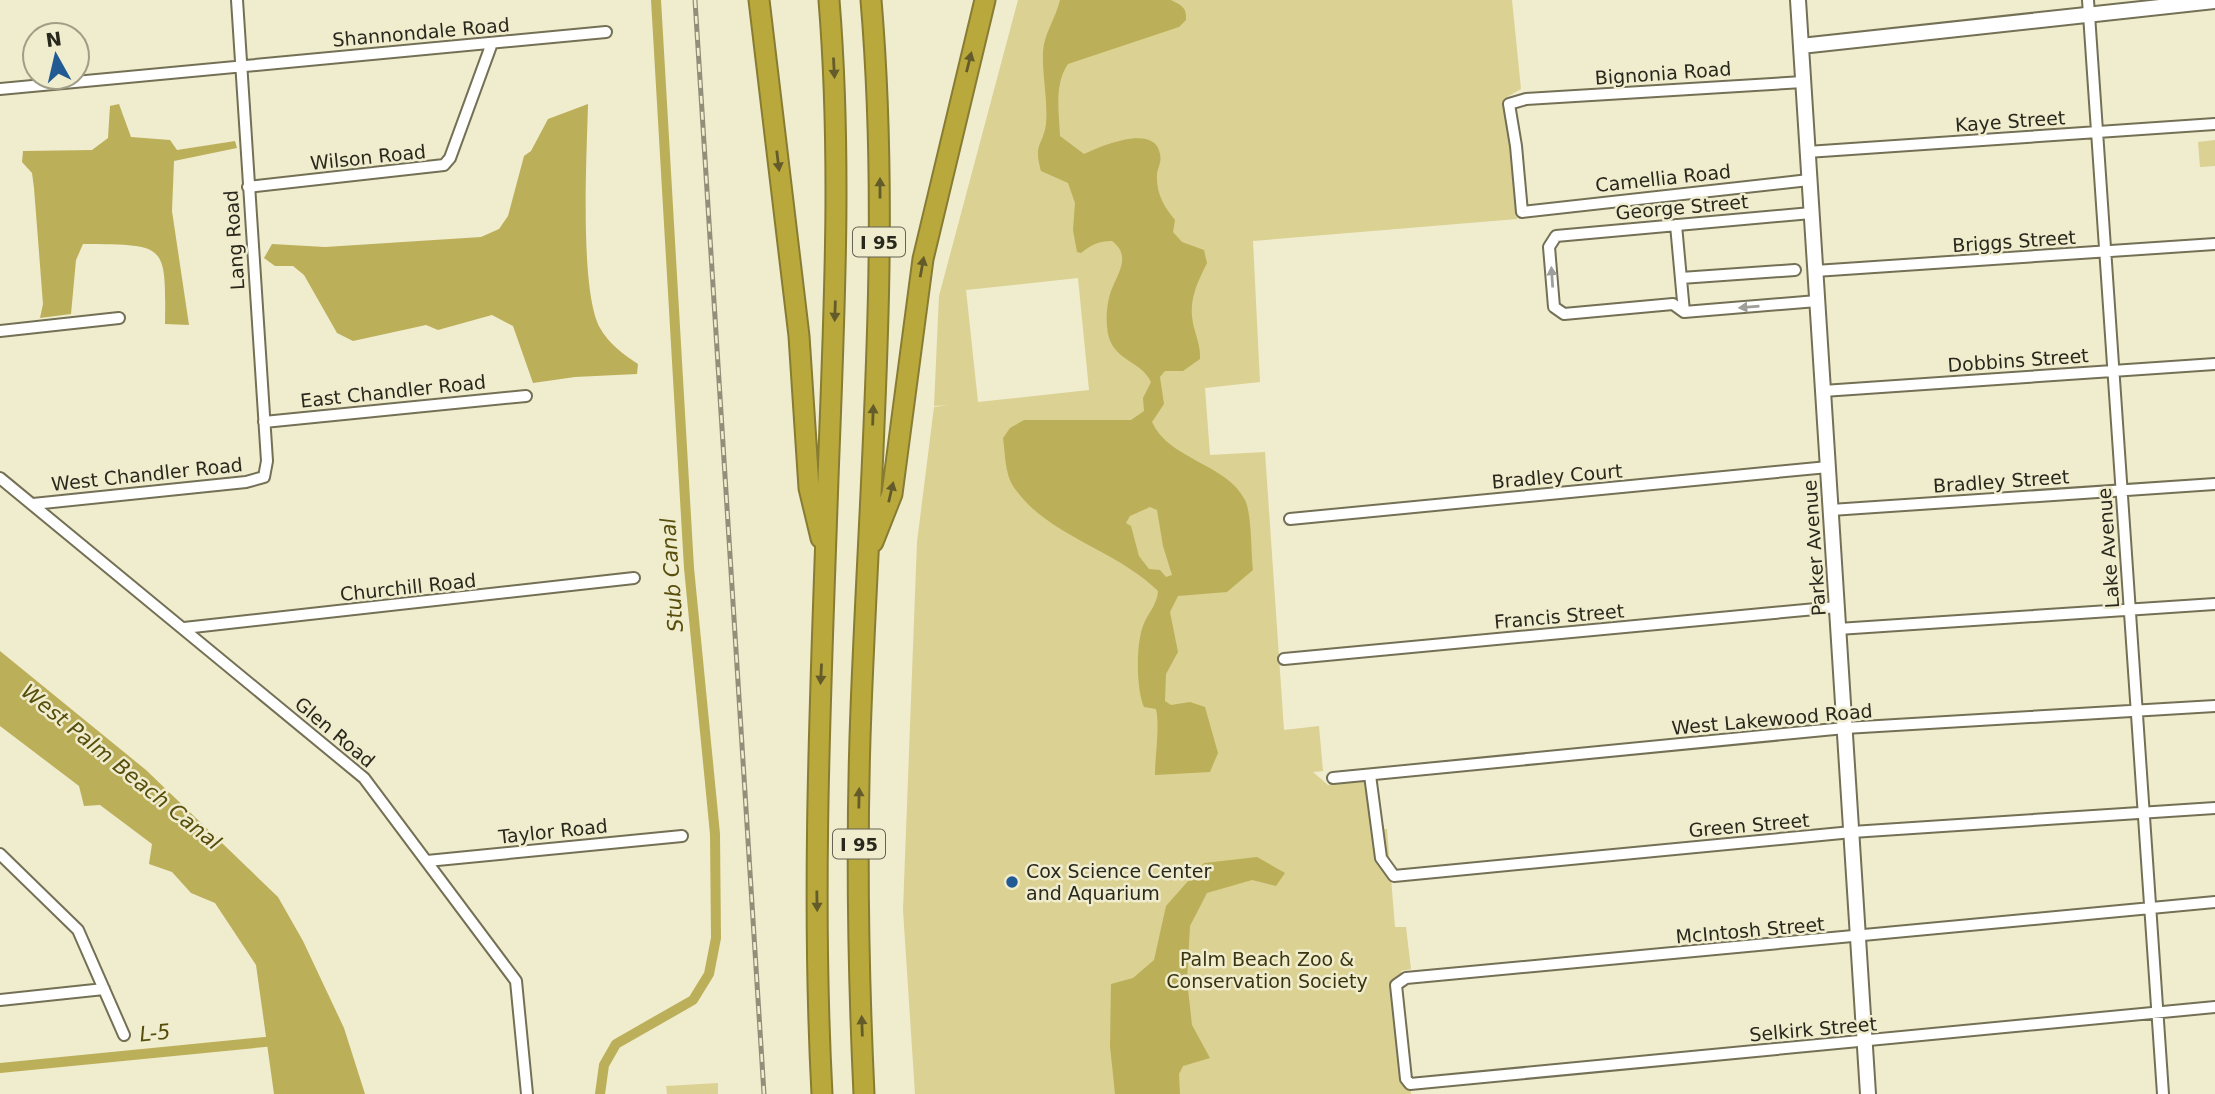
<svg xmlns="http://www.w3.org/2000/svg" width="2215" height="1094" viewBox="0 0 2215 1094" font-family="'DejaVu Sans',sans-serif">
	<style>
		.green { fill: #dbd192; fill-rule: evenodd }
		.water { fill: #bcaf5a; fill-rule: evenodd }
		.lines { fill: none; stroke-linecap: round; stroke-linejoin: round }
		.canal { stroke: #bcaf5a; stroke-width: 10 }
		.street-casing { stroke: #737055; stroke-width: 14 }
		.secondary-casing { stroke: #737055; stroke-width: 18 }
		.highway-casing { stroke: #877c32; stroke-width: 23 }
		.street { stroke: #fff; stroke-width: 10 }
		.secondary { stroke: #fff; stroke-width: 14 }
		.highway { stroke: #b9a93d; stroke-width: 19 }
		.rail-casing { stroke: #918f7a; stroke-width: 5 }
		.rail { stroke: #f0ecce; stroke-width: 2.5; stroke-dasharray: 8; stroke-linecap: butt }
		.oneway { fill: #635c2a }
		.oneway2 { fill: #9f9e99 }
		.poi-dot { fill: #225b93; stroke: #f0ecce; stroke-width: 2.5 }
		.labels { text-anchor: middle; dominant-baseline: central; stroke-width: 5; stroke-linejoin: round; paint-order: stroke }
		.shield { fill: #f0ecce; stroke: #656352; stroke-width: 2 }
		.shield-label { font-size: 18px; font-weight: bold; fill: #29281d }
		.street-label { font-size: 19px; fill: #29281d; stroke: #f0ecce }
		.poi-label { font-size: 19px; fill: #29281d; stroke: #f0ecce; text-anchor: start }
		.park-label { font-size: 19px; fill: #3a340f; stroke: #f0ecce }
		.water-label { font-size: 21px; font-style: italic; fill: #574e0b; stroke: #f0ecce }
	</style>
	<rect width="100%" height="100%" fill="#f0ecce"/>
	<path class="green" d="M 1018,0 L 1512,0 L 1521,89 L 1507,97 L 1517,219 L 1253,241 L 1260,382 L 1205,388 L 1210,455 L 1265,452 L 1284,730 L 1319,726 L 1323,771 L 1313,772 L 1328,785 L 1375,779 L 1382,829 L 1387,829 L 1395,927 L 1406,927 L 1411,969 L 1401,971 L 1411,1094 L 915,1094 L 903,910 L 917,542 L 934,407 L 948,405 L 934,406 L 939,296 ZM 1078,278 L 1089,390 L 978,402 L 966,290 Z
		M 2215,140 L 2215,166 L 2200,167 L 2198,142 Z
		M 718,1083 L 718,1094 L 667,1094 L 666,1086 Z"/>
	<path class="water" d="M 1060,0 L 1171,0 C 1181,5 1187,7 1186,20 L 1179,27 L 1068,64 C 1054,84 1059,112 1060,136 L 1084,154 C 1101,146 1155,123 1160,154 C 1162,163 1157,168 1157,175 C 1156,193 1164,207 1175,220 L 1173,232 L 1182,242 L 1204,250 L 1207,263 C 1199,279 1190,297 1192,316 C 1193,331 1201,343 1200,359 L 1183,371 L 1165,371 L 1160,377 L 1164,404 L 1152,422 C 1169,460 1226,463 1245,500 C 1252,514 1251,553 1253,570 L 1227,592 L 1178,596 L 1170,612 L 1178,652 L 1166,674 L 1165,701 L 1171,705 L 1190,702 L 1205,707 L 1218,753 L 1210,772 L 1155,775 C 1155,755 1160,727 1156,709 L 1144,707 C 1136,689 1136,644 1143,626 C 1148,612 1157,606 1158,591 C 1116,549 1046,536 1013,486 C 1005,474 1005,452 1003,438 L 1010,428 L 1024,420 L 1131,420 L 1144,411 L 1143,398 L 1151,382 C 1140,358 1109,362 1107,326 C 1106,315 1107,305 1110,294 C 1116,275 1133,257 1112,241 C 1098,241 1091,245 1081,253 L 1077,252 L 1073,230 L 1075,203 L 1068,183 L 1041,171 C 1033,143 1043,146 1046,124 C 1048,100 1042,75 1043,52 C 1044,33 1056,18 1060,0 ZM 1150,507 L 1157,510 L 1163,546 L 1172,575 L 1166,577 L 1160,570 L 1149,569 L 1139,556 L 1131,526 L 1126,523 L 1130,516 Z
		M 119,104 L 131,137 L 170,140 L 177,150 L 235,141 L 237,148 L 174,161 L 172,211 L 189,325 L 165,324 C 166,242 166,245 83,244 L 76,260 L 71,314 L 40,318 L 43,304 L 34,188 L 32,173 L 22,162 L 23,151 L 92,150 L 108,138 L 110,106 Z
		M 588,104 C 587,152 579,290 600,328 C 609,344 623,354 638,364 L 637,374 L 575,377 L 533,383 L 513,326 L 492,315 L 438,330 L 426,325 L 353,341 L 337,333 L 304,275 L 293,266 L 275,266 L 264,258 L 272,244 L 325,247 L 481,237 L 499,229 L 508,216 L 524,156 L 531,151 L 548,119 Z
		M 0,651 L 146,770 L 278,897 L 303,941 L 344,1028 L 365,1094 L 274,1094 L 256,965 L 215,903 L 191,893 L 172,872 L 149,864 L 152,844 L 100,805 L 84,806 L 79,786 L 0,726 Z
		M 1257,857 L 1285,873 L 1276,886 L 1252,880 L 1207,893 L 1190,926 L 1187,980 L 1192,1025 L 1210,1058 L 1183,1066 L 1179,1074 L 1180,1094 L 1115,1094 L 1110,1046 L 1111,984 L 1133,978 L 1154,960 L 1166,906 L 1204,863 Z"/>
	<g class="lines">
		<path class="canal" d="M 0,1068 L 275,1041
			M 600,1094 L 604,1065 L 616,1044 L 693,1000 L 709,974 L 716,938 L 715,834 L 689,568 L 656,0"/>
		<defs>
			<path id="street" d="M 2088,0 L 2163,1094
				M 1803,82 L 1526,99 L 1509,104 L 1516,146 L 1522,212 L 1809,180
				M 0,89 L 606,32
				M 1807,152 L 2215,124
				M 248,187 L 444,165 L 450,158 L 492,43
				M 1811,213 L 1556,236 L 1549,247 L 1554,307 L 1564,314 L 1673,304 L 1684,312 L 1817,301
				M 1676,225 L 1684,312
				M 1815,271 L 2215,244
				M 1681,278 L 1795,270
				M 0,331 L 119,318
				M 1823,391 L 2215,364
				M 264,422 L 526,396
				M 0,478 L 364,778 L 516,981 L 527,1094
				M 33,504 L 246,482 L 264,477 L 267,461 L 237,0
				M 1831,510 L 2215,484
				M 1290,519 L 1828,467
				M 184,628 L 634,578
				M 1838,629 L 2215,604
				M 1284,659 L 1837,607
				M 1370,775 L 1381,858 L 1394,876 L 1852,832 L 2215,808
				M 1333,778 L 1845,728 L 2215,706
				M 0,854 L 78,930 L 124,1035
				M 427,861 L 682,836
				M 2215,902 L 1406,978 L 1396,985 L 1406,1079 L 1410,1084 L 2215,1007
				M 0,1000 L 104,989"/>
			<path id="secondary" d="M 1798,0 L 1868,1094
				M 1801,46 L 2215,1"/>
			<path id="highway" d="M 759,0 L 799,336 L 809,488 L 821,538
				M 873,542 L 892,494 L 923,259 L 985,0
				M 822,1094 C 811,889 821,684 828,478 C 834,318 842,160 829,0
				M 864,1094 C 858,966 856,837 861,709 C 870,473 891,236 871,0"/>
		</defs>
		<use href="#street" class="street-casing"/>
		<use href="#secondary" class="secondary-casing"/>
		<use href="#highway" class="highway-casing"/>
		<use href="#street" class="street"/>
		<use href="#secondary" class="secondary"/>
		<use href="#highway" class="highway"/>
		<defs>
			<path id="rail" d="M 695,0 L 764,1094"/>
		</defs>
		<use href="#rail" class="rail-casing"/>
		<use href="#rail" class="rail"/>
	</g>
	<defs><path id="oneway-solid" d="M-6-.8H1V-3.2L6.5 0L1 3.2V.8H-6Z" transform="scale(1.75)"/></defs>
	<g class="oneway">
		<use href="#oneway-solid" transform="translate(969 62) rotate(-76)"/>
		<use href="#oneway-solid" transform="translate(834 68) rotate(87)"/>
		<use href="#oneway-solid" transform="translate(778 161) rotate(83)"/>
		<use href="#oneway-solid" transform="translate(880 188) rotate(-90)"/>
		<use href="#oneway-solid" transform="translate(922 267) rotate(-80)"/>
		<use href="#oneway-solid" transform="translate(835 311) rotate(92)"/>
		<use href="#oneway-solid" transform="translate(873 415) rotate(-88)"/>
		<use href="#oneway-solid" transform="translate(891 492) rotate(-77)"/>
		<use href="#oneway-solid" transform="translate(821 674) rotate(93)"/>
		<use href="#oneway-solid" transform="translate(859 798) rotate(-89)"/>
		<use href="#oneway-solid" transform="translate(817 901) rotate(89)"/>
		<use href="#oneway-solid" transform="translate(862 1026) rotate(-92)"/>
	</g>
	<g class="oneway2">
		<use href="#oneway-solid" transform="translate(1552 277) rotate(-94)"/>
		<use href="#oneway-solid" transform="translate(1749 307) rotate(175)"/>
	</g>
	<circle class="poi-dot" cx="1012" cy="882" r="7"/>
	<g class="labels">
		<g class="shield">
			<rect x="853" y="227.5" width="52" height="29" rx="5"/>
			<rect x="833" y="829.5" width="52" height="29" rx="5"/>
		</g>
		<g class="shield-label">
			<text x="879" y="242">I 95</text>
			<text x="859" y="844">I 95</text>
		</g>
		<g class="street-label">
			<text transform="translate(421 32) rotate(-5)">Shannondale Road</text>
			<text transform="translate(1663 73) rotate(-4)">Bignonia Road</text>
			<text transform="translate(2010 121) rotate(-4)">Kaye Street</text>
			<text transform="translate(368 157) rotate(-6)">Wilson Road</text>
			<text transform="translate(1663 178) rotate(-6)">Camellia Road</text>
			<text transform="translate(1682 207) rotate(-5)">George Street</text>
			<text transform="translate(234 240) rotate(-94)">Lang Road</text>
			<text transform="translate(2014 241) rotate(-4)">Briggs Street</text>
			<text transform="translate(2018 360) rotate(-4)">Dobbins Street</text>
			<text transform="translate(393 391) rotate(-6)">East Chandler Road</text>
			<text transform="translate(147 474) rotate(-6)">West Chandler Road</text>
			<text transform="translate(1557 476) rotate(-5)">Bradley Court</text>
			<text transform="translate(2001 481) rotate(-4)">Bradley Street</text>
			<text transform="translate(1814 548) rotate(-94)">Parker Avenue</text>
			<text transform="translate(2108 548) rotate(-94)">Lake Avenue</text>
			<text transform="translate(408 587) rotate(-6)">Churchill Road</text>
			<text transform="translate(1559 616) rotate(-5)">Francis Street</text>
			<text transform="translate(1772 719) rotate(-5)">West Lakewood Road</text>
			<text transform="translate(335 732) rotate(40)">Glen Road</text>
			<text transform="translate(1749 825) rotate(-5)">Green Street</text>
			<text transform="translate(553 831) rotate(-6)">Taylor Road</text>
			<text transform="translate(1750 930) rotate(-5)">McIntosh Street</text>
			<text transform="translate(1813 1029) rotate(-5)">Selkirk Street</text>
		</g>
		<g class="poi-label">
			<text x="1026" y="871">Cox Science Center<tspan x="1026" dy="22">and Aquarium</tspan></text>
		</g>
		<g class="park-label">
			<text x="1267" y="959">Palm Beach Zoo &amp;<tspan x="1267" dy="22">Conservation Society</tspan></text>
		</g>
		<g class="water-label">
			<text transform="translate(672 575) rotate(-94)">Stub Canal</text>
			<text transform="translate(121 767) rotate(39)">West Palm Beach Canal</text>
			<text transform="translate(155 1033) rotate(-6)">L-5</text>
		</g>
	</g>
	<g transform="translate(56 56) rotate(352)"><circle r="33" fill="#f0ecce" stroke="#a09e87" stroke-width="2"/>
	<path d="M0-5L12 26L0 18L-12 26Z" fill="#225b93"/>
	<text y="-10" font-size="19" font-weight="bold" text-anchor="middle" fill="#29281d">N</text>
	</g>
</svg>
